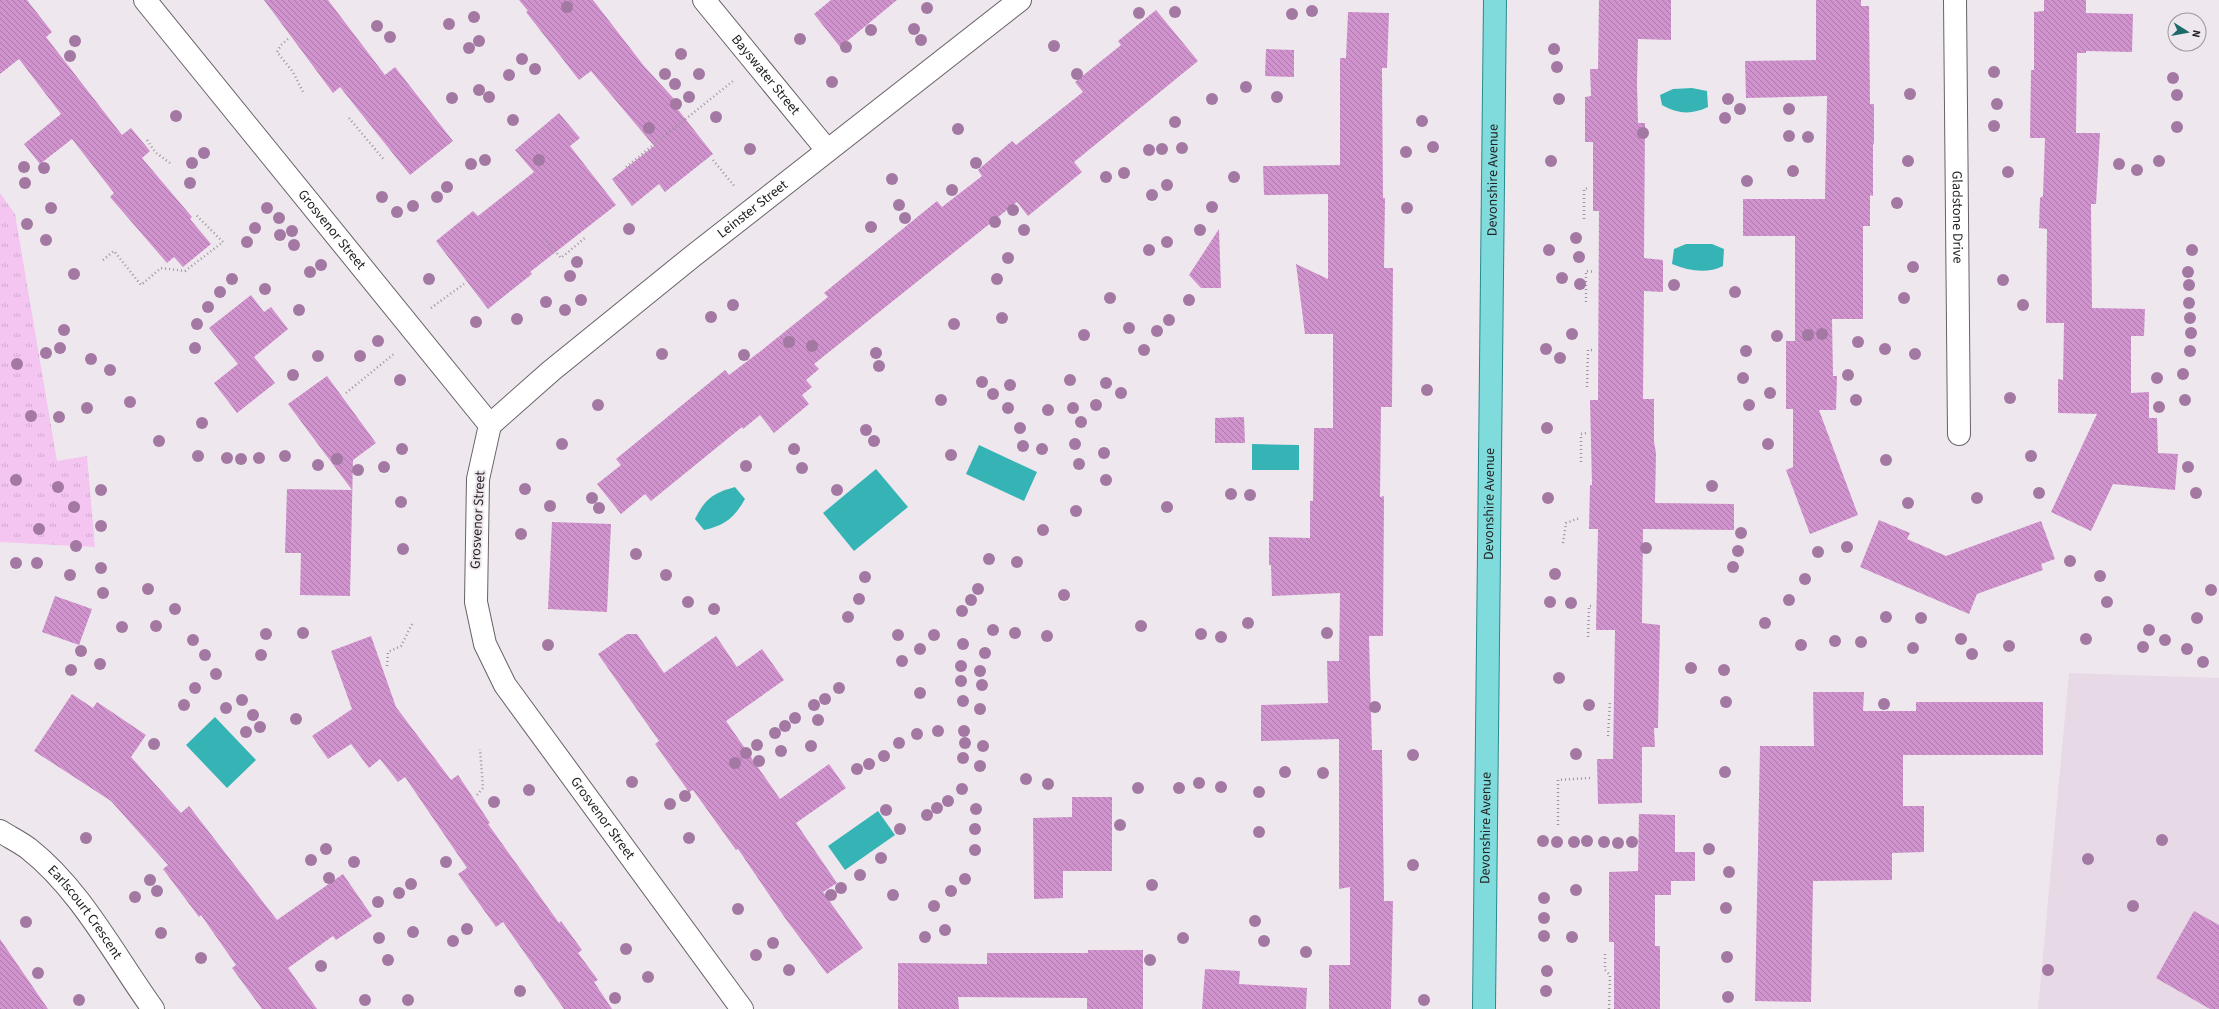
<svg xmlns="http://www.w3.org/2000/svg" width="2219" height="1009" viewBox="0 0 2219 1009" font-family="'Source Sans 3',sans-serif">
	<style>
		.built { fill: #e7d9e6 }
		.park { fill: url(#park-tufts) }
		.water { fill: #36b4b5 }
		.building { fill: url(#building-back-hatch) }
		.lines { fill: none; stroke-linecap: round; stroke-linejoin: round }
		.minor-casing { stroke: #686167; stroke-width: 24 }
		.major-casing { stroke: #288b8c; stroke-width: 24 }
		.path { stroke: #9c969b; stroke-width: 2.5; stroke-dasharray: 1 3; stroke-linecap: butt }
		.minor { stroke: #fff; stroke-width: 22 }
		.major { stroke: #80dcdc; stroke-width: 22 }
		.tree { fill: #a378a3 }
		.labels { text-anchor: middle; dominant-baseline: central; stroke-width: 4; stroke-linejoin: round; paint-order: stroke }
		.street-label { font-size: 14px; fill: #232123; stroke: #efe7ee }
	</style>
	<defs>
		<pattern id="park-tufts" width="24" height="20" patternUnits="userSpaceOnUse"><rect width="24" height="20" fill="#f3c5f0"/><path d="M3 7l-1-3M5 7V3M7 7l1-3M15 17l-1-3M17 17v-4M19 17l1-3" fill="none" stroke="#d0a9ce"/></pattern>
		<pattern id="building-back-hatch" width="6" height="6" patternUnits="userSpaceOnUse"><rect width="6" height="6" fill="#d093cd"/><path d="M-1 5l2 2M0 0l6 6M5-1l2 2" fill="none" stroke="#a878a6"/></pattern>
	</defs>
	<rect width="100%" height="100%" fill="#efe7ee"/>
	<path class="built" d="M 2069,673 L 2219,678 L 2219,1009 L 2038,1009 Z"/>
	<path class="park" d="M 0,193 L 15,214 L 57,461 L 87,456 L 95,547 L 0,542 Z"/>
	<path class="water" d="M 1692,88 L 1707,91 L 1708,107 C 1691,115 1678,114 1662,105 L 1660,95 L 1673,89 Z
		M 1686,244 L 1712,244 L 1724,249 L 1723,266 C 1707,274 1689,271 1672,264 L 1674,249 Z
		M 1252,444 L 1299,445 L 1299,470 L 1252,470 Z
		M 979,445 L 1037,472 L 1024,501 L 966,474 Z
		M 876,469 L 908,507 L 854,551 L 823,513 Z
		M 735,487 L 745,499 C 734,518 726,525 704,530 L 695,519 C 705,499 713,493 735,487 Z
		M 215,717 L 256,760 L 227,788 L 186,745 Z
		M 878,811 L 895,835 L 845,870 L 828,846 Z"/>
	<path class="building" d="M 0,0 L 27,0 L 52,32 L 46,37 L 122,135 L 131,128 L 150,151 L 142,158 L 192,217 L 190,219 L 211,244 L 183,267 L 174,257 L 167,263 L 110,197 L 114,193 L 72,139 L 40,164 L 24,144 L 61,114 L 19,59 L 0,74 Z
		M 264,0 L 328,0 L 385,75 L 395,67 L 453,141 L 410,175 L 340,87 L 333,93 Z
		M 519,0 L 593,0 L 644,66 L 675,100 L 672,102 L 713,154 L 665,192 L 659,184 L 632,206 L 612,179 L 654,146 L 591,71 L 579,80 L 526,12 L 528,11 Z
		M 831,0 L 897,0 L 840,47 L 814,14 Z
		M 1599,0 L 1671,0 L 1671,40 L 1638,39 L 1637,83 L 1638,123 L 1645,123 L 1644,258 L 1663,260 L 1663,292 L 1644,291 L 1643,399 L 1654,399 L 1654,442 L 1656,453 L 1655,503 L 1734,504 L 1734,530 L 1643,529 L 1642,623 L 1660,625 L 1658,728 L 1654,728 L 1655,747 L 1642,747 L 1642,803 L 1598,804 L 1597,759 L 1613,759 L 1615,630 L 1596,630 L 1598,529 L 1589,529 L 1590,485 L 1592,485 L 1590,400 L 1598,400 L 1599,211 L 1593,211 L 1593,142 L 1585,142 L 1585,97 L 1591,96 L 1590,69 L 1598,69 Z
		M 1816,0 L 1861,0 L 1861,6 L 1869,6 L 1870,104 L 1874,104 L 1874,144 L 1873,144 L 1873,196 L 1870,195 L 1870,226 L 1863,226 L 1863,319 L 1832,319 L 1833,376 L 1837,376 L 1836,410 L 1819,410 L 1858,515 L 1810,534 L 1786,470 L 1793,467 L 1793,409 L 1786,409 L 1786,341 L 1795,341 L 1795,236 L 1743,236 L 1743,199 L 1825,199 L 1827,96 L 1746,98 L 1745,61 L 1816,60 Z
		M 2044,0 L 2086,0 L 2086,13 L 2133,14 L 2132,52 L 2086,51 L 2086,53 L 2077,53 L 2076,133 L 2100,133 L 2096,204 L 2091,204 L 2092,308 L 2145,309 L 2144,336 L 2131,336 L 2131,393 L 2149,392 L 2149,418 L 2157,418 L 2158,453 L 2178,454 L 2175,490 L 2113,484 L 2091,531 L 2051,512 L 2097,414 L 2058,413 L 2058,379 L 2063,380 L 2064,323 L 2046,323 L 2047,229 L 2039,228 L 2040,198 L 2043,196 L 2045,138 L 2030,138 L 2031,70 L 2034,70 L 2034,12 L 2044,11 Z
		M 1156,10 L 1198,61 L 1074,162 L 1082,172 L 1028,216 L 1017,202 L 814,364 L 819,369 L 806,380 L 812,387 L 802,395 L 809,404 L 774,433 L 760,415 L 743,429 L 742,427 L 651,501 L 645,494 L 621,514 L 597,484 L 621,465 L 616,459 L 725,370 L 729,375 L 762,350 L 828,297 L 824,293 L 937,201 L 942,207 L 982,176 L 978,170 L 1012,141 L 1016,145 L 1083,92 L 1075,82 L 1121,45 L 1118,41 Z
		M 1348,12 L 1389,13 L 1387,68 L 1382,68 L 1383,198 L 1385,198 L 1384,268 L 1393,268 L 1392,407 L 1381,407 L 1380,497 L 1384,496 L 1383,636 L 1369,636 L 1372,750 L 1382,750 L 1384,901 L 1393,901 L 1391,1009 L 1329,1009 L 1329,965 L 1350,965 L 1350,887 L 1339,889 L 1339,739 L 1261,741 L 1261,705 L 1328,703 L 1327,661 L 1339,661 L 1340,593 L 1272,596 L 1271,565 L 1269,565 L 1269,537 L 1310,538 L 1310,501 L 1313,501 L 1314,428 L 1333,428 L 1333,334 L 1305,334 L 1296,264 L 1328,279 L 1328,194 L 1264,195 L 1263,166 L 1340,165 L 1340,58 L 1346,58 Z
		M 1266,49 L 1294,50 L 1294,77 L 1265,76 Z
		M 559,113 L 580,138 L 570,146 L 616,205 L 530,272 L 532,274 L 488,309 L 436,241 L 473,211 L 478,216 L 534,172 L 515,150 Z
		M 1219,229 L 1221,288 L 1201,288 L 1189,275 Z
		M 251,295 L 264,312 L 271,307 L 288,329 L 254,357 L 275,383 L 237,413 L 214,383 L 238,364 L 209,328 Z
		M 327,376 L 376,443 L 353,460 L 350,596 L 300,595 L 301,553 L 285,553 L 287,489 L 352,490 L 288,404 Z
		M 1244,417 L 1245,443 L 1215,443 L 1215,418 Z
		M 1879,520 L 1910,533 L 1907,539 L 1946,556 L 2041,521 L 2055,559 L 2041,564 L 2043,570 L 1977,594 L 1969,614 L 1860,567 Z
		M 552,522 L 611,524 L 607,612 L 548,609 Z
		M 55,596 L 92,609 L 79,645 L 42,632 Z
		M 627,634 L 637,634 L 664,673 L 716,636 L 737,667 L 762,649 L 784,680 L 726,721 L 780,799 L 829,764 L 846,788 L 796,823 L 837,883 L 823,892 L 863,948 L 827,974 L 785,918 L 738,849 L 736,850 L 693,790 L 689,792 L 655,744 L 659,741 L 598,654 Z
		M 371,636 L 396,707 L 451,780 L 458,775 L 490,823 L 488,824 L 559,923 L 561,921 L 582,950 L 578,953 L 598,980 L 594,982 L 612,1009 L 564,1009 L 503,922 L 496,927 L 458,874 L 467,868 L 405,777 L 398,782 L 380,759 L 369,768 L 351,744 L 328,759 L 312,736 L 352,709 L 331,651 Z
		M 1813,692 L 1864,692 L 1863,711 L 1916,711 L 1916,702 L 2043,702 L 2043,755 L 1903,755 L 1903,806 L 1924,806 L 1924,852 L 1892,853 L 1892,880 L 1813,881 L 1811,1002 L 1755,1001 L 1760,746 L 1814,746 Z
		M 72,694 L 93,708 L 97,702 L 146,735 L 131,757 L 181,813 L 189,806 L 277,920 L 343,874 L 372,916 L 336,940 L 333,936 L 288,968 L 317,1009 L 262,1009 L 232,968 L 236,965 L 201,915 L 199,917 L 163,869 L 168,865 L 111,801 L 34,751 Z
		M 1072,797 L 1112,797 L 1112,871 L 1063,871 L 1063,898 L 1034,899 L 1033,818 L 1072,817 Z
		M 1639,814 L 1675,815 L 1675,852 L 1695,852 L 1695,881 L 1671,881 L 1671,895 L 1655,895 L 1655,946 L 1660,946 L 1660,1009 L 1614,1009 L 1614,942 L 1609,942 L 1609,872 L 1638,871 Z
		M 2194,911 L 2219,925 L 2219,1009 L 2210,1009 L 2156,978 Z
		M 0,939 L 48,1009 L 0,1009 Z
		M 1088,950 L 1143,950 L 1143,1009 L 1087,1009 L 1087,998 L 958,997 L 959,1009 L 898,1009 L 898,963 L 987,964 L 987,953 L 1088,953 Z
		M 1205,969 L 1240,971 L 1239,984 L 1307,988 L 1306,1009 L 1202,1009 Z"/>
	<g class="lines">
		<defs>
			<g id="minor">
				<path id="s1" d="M 145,0 L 490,425"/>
				<path id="s2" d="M 704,0 L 827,150"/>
				<path id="s3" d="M 1955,0 L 1959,434"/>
				<path id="s4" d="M 490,425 L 551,371 L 693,256 L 1020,0"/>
				<path id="s5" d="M 490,425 L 478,479 L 476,602 L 485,644 L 505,685 L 742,1009"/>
				<path id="s6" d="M 0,831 C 9,837 20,842 29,849 C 81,890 114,955 153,1009"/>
			</g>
			<g id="major">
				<path id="s7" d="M 1484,1009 L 1495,0"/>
			</g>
		</defs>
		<use href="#minor" class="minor-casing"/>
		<use href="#major" class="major-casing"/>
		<path class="path" d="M 288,39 L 281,45 L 277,52 L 293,72 L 303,92
			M 349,118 L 385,161
			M 147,140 L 155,152 L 170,163
			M 713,160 L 735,187
			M 626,167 L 733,81
			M 1584,219 L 1584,189 L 1589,188
			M 544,238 L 561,258 L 586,237
			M 103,260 L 114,251 L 141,285 L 161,268 L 185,271 L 223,242 L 196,215
			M 1586,302 L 1586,271 L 1595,272
			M 431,308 L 464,284
			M 1587,387 L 1588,350 L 1594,350
			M 346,393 L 395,353
			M 1581,462 L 1581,434 L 1587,433
			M 1563,543 L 1566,523 L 1580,518
			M 1588,637 L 1589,606 L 1594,606
			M 387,666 L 388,652 L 401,646 L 413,622
			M 1608,736 L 1610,702
			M 477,795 L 483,788 L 480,749
			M 1558,825 L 1558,780 L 1591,778
			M 1605,954 L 1605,970 L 1610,975 L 1609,1009"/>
		<use href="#minor" class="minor"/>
		<use href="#major" class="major"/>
	</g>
	<g class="tree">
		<circle cx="567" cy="7" r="6"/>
		<circle cx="927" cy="8" r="6"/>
		<circle cx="1312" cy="11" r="6"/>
		<circle cx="1175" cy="12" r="6"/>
		<circle cx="1139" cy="13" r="6"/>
		<circle cx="1292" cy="14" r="6"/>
		<circle cx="474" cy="17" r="6"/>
		<circle cx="449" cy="24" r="6"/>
		<circle cx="377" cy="26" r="6"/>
		<circle cx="914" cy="29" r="6"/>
		<circle cx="871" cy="30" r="6"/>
		<circle cx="390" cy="37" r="6"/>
		<circle cx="800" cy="39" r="6"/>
		<circle cx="921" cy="40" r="6"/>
		<circle cx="75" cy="41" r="6"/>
		<circle cx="479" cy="41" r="6"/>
		<circle cx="1054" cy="46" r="6"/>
		<circle cx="846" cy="47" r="6"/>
		<circle cx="469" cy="48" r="6"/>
		<circle cx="1554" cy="49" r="6"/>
		<circle cx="681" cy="54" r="6"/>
		<circle cx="70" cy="56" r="6"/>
		<circle cx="522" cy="59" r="6"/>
		<circle cx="1557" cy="67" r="6"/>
		<circle cx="535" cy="69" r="6"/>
		<circle cx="1994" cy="72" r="6"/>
		<circle cx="665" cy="74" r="6"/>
		<circle cx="699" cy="74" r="6"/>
		<circle cx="1077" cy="74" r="6"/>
		<circle cx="509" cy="75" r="6"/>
		<circle cx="2173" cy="78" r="6"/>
		<circle cx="832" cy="82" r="6"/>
		<circle cx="675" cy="84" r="6"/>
		<circle cx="1246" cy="87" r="6"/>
		<circle cx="479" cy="90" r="6"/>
		<circle cx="1910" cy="94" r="6"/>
		<circle cx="2177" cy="95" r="6"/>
		<circle cx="489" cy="97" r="6"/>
		<circle cx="689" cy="97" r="6"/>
		<circle cx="1277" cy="97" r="6"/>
		<circle cx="452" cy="98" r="6"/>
		<circle cx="1212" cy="99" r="6"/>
		<circle cx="1559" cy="99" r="6"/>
		<circle cx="1728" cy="99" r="6"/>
		<circle cx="676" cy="104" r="6"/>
		<circle cx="1997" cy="104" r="6"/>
		<circle cx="1740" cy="109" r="6"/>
		<circle cx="1789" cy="109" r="6"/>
		<circle cx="176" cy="116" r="6"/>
		<circle cx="716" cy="117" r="6"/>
		<circle cx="1725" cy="118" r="6"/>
		<circle cx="513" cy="120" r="6"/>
		<circle cx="1422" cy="121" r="6"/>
		<circle cx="1175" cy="122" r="6"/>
		<circle cx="1994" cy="126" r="6"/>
		<circle cx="2177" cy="127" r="6"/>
		<circle cx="649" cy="128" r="6"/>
		<circle cx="958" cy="129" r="6"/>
		<circle cx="1643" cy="133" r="6"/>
		<circle cx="1789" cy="136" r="6"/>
		<circle cx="1808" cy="137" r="6"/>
		<circle cx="1433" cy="147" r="6"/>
		<circle cx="1182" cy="148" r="6"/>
		<circle cx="750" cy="149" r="6"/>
		<circle cx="1162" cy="149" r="6"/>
		<circle cx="1149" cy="150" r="6"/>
		<circle cx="1406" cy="152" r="6"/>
		<circle cx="204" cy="153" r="6"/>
		<circle cx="485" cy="160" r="6"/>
		<circle cx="539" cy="160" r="6"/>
		<circle cx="1551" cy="161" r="6"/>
		<circle cx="1908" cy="161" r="6"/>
		<circle cx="2159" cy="161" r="6"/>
		<circle cx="192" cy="163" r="6"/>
		<circle cx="976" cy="163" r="6"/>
		<circle cx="471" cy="164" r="6"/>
		<circle cx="2119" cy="164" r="6"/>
		<circle cx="24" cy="167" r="6"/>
		<circle cx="44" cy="168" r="6"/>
		<circle cx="2137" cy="170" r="6"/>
		<circle cx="1793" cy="171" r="6"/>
		<circle cx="2008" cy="172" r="6"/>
		<circle cx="1124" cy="173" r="6"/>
		<circle cx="1106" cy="177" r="6"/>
		<circle cx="1234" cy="177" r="6"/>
		<circle cx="892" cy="179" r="6"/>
		<circle cx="1747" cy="181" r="6"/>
		<circle cx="25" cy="183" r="6"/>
		<circle cx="190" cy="183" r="6"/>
		<circle cx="1167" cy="185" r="6"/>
		<circle cx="447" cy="187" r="6"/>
		<circle cx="952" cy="190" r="6"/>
		<circle cx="1152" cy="195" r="6"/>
		<circle cx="382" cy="197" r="6"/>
		<circle cx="437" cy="197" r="6"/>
		<circle cx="1897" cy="203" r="6"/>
		<circle cx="899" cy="205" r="6"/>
		<circle cx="413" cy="206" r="6"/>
		<circle cx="1212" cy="207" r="6"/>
		<circle cx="51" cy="208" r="6"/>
		<circle cx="267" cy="208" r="6"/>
		<circle cx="1407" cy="208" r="6"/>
		<circle cx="1013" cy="210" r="6"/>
		<circle cx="397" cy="212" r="6"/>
		<circle cx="279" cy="218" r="6"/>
		<circle cx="905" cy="218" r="6"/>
		<circle cx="995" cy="222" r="6"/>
		<circle cx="27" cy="224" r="6"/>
		<circle cx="871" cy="227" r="6"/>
		<circle cx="255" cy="228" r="6"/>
		<circle cx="629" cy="229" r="6"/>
		<circle cx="1024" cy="230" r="6"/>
		<circle cx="1200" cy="230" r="6"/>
		<circle cx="292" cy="231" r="6"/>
		<circle cx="280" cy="235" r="6"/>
		<circle cx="1576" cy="238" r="6"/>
		<circle cx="46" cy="240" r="6"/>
		<circle cx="247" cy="242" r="6"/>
		<circle cx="1167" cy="242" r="6"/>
		<circle cx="294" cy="245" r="6"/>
		<circle cx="1149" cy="250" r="6"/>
		<circle cx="1549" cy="250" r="6"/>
		<circle cx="2192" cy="250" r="6"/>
		<circle cx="1579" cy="257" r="6"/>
		<circle cx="1008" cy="258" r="6"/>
		<circle cx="577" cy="262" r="6"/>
		<circle cx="321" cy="265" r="6"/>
		<circle cx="1913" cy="267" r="6"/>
		<circle cx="310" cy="272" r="6"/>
		<circle cx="2188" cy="272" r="6"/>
		<circle cx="74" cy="274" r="6"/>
		<circle cx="570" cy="276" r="6"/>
		<circle cx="1562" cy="278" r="6"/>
		<circle cx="232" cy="279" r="6"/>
		<circle cx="429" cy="279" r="6"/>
		<circle cx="997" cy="279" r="6"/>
		<circle cx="2003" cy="280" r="6"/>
		<circle cx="1580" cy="284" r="6"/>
		<circle cx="1674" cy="285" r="6"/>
		<circle cx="2189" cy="285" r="6"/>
		<circle cx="265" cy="289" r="6"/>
		<circle cx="220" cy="292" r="6"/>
		<circle cx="1735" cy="292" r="6"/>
		<circle cx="1110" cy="298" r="6"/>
		<circle cx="1904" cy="298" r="6"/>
		<circle cx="581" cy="300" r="6"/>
		<circle cx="1189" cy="300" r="6"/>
		<circle cx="546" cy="302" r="6"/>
		<circle cx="2189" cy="303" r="6"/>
		<circle cx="733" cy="305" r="6"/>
		<circle cx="2023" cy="305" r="6"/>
		<circle cx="208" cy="307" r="6"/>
		<circle cx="299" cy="310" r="6"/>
		<circle cx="565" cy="310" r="6"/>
		<circle cx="711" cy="317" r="6"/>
		<circle cx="1002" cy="318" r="6"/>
		<circle cx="2190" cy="318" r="6"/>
		<circle cx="517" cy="319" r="6"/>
		<circle cx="1169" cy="320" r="6"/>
		<circle cx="476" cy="322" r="6"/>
		<circle cx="197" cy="324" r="6"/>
		<circle cx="954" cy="324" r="6"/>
		<circle cx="1129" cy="328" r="6"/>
		<circle cx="64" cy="330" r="6"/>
		<circle cx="1157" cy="331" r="6"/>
		<circle cx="2191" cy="333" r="6"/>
		<circle cx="1572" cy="334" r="6"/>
		<circle cx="1822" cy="334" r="6"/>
		<circle cx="1084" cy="335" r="6"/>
		<circle cx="1808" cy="335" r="6"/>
		<circle cx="1777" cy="336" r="6"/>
		<circle cx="378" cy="341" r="6"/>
		<circle cx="789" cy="342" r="6"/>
		<circle cx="1858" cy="342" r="6"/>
		<circle cx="812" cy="346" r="6"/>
		<circle cx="60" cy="348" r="6"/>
		<circle cx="195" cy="348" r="6"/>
		<circle cx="1546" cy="349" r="6"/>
		<circle cx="1885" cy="349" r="6"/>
		<circle cx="1144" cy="350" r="6"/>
		<circle cx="1746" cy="351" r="6"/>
		<circle cx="2190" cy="351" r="6"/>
		<circle cx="46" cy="353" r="6"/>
		<circle cx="876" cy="353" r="6"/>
		<circle cx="662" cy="354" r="6"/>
		<circle cx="1915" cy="354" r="6"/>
		<circle cx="744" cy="355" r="6"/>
		<circle cx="318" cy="356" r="6"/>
		<circle cx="360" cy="356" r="6"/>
		<circle cx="1560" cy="358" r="6"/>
		<circle cx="91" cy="359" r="6"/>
		<circle cx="17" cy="364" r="6"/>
		<circle cx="879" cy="366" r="6"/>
		<circle cx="110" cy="370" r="6"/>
		<circle cx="2183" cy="374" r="6"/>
		<circle cx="293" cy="375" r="6"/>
		<circle cx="1848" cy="375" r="6"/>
		<circle cx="1743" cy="378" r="6"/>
		<circle cx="2157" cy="378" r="6"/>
		<circle cx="400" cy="380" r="6"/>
		<circle cx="1070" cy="380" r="6"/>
		<circle cx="982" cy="382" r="6"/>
		<circle cx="1106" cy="383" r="6"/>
		<circle cx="1010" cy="385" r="6"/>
		<circle cx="1427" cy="390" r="6"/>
		<circle cx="1121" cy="393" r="6"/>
		<circle cx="1770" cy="393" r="6"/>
		<circle cx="993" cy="394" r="6"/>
		<circle cx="2010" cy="398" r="6"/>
		<circle cx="941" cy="400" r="6"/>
		<circle cx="1856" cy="400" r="6"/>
		<circle cx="2185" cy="400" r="6"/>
		<circle cx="130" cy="402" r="6"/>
		<circle cx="598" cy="405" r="6"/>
		<circle cx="1096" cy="405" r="6"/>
		<circle cx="1749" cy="405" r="6"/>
		<circle cx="2159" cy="407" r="6"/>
		<circle cx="87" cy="408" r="6"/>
		<circle cx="1008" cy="408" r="6"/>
		<circle cx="1073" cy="408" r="6"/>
		<circle cx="1048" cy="410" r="6"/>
		<circle cx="31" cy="416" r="6"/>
		<circle cx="59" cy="417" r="6"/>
		<circle cx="1081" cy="422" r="6"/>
		<circle cx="202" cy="423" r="6"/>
		<circle cx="1020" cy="428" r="6"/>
		<circle cx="1547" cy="428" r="6"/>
		<circle cx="866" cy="430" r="6"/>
		<circle cx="159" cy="441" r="6"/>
		<circle cx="874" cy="441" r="6"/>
		<circle cx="562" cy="444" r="6"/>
		<circle cx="1075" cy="444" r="6"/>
		<circle cx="1768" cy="444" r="6"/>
		<circle cx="1023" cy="446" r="6"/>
		<circle cx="402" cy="449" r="6"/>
		<circle cx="794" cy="449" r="6"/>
		<circle cx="1042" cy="449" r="6"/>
		<circle cx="1104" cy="453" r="6"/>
		<circle cx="951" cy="455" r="6"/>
		<circle cx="198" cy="456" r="6"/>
		<circle cx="285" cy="456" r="6"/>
		<circle cx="2031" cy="456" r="6"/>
		<circle cx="227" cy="458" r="6"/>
		<circle cx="259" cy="458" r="6"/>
		<circle cx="241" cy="459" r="6"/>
		<circle cx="337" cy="459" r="6"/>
		<circle cx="1886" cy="460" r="6"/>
		<circle cx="1079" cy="464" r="6"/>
		<circle cx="318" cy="465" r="6"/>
		<circle cx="746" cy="466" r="6"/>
		<circle cx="384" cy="467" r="6"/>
		<circle cx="2188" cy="467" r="6"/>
		<circle cx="802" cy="468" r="6"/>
		<circle cx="358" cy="470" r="6"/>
		<circle cx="16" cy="480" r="6"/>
		<circle cx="1106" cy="480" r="6"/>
		<circle cx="1712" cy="486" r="6"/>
		<circle cx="58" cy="487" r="6"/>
		<circle cx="525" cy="489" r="6"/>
		<circle cx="101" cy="490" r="6"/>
		<circle cx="837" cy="490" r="6"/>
		<circle cx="2039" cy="493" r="6"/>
		<circle cx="2196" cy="493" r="6"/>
		<circle cx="1231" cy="494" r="6"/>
		<circle cx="1250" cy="495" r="6"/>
		<circle cx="592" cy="498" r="6"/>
		<circle cx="1548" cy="498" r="6"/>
		<circle cx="1977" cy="498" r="6"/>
		<circle cx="401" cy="502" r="6"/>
		<circle cx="1908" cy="503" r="6"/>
		<circle cx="550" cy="506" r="6"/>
		<circle cx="74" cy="507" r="6"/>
		<circle cx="1167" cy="507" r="6"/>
		<circle cx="599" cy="508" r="6"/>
		<circle cx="1076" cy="511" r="6"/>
		<circle cx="101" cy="526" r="6"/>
		<circle cx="39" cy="529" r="6"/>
		<circle cx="1043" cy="530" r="6"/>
		<circle cx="1741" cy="533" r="6"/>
		<circle cx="521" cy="534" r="6"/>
		<circle cx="76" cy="546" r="6"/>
		<circle cx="1847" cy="547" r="6"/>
		<circle cx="1646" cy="548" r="6"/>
		<circle cx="403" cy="549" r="6"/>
		<circle cx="1738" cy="551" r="6"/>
		<circle cx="1818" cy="552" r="6"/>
		<circle cx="636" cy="554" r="6"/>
		<circle cx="989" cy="559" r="6"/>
		<circle cx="2070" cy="561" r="6"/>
		<circle cx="1017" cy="562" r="6"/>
		<circle cx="16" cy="563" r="6"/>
		<circle cx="37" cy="563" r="6"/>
		<circle cx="1733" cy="567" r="6"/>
		<circle cx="101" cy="568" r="6"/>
		<circle cx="1555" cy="574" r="6"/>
		<circle cx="70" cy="575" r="6"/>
		<circle cx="666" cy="575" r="6"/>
		<circle cx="2100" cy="576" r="6"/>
		<circle cx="865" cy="577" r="6"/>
		<circle cx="1805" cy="579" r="6"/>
		<circle cx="148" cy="589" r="6"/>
		<circle cx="978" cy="589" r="6"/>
		<circle cx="2211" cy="590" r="6"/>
		<circle cx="103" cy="593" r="6"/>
		<circle cx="1064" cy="595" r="6"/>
		<circle cx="859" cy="599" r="6"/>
		<circle cx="971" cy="600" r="6"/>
		<circle cx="1789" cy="600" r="6"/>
		<circle cx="688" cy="602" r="6"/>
		<circle cx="1550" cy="602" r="6"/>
		<circle cx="2107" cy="602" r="6"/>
		<circle cx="1571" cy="603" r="6"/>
		<circle cx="175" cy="609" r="6"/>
		<circle cx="714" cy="609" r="6"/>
		<circle cx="962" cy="611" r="6"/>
		<circle cx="848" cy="617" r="6"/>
		<circle cx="1886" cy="617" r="6"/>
		<circle cx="1921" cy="618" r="6"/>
		<circle cx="2197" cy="618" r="6"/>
		<circle cx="1248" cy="623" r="6"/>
		<circle cx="1765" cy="623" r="6"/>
		<circle cx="156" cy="626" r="6"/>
		<circle cx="1141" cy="626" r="6"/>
		<circle cx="122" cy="627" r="6"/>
		<circle cx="993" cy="630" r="6"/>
		<circle cx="2149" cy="630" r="6"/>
		<circle cx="303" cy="633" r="6"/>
		<circle cx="1015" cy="633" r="6"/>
		<circle cx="1327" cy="633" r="6"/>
		<circle cx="266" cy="634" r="6"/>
		<circle cx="1201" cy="634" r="6"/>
		<circle cx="898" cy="635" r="6"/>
		<circle cx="934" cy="635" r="6"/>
		<circle cx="1047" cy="636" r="6"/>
		<circle cx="1221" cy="637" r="6"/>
		<circle cx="1961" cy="639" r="6"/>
		<circle cx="2086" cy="639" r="6"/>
		<circle cx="193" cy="640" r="6"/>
		<circle cx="2165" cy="640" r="6"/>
		<circle cx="1835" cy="641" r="6"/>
		<circle cx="1861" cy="642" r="6"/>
		<circle cx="963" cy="644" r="6"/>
		<circle cx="548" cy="645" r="6"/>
		<circle cx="1801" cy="645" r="6"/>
		<circle cx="2009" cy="646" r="6"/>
		<circle cx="2143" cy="647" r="6"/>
		<circle cx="1913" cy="648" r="6"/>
		<circle cx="920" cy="649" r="6"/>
		<circle cx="2187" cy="649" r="6"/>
		<circle cx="81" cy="651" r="6"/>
		<circle cx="985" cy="653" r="6"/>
		<circle cx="1972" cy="654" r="6"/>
		<circle cx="205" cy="655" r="6"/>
		<circle cx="261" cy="655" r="6"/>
		<circle cx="902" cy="661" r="6"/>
		<circle cx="2203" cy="662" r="6"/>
		<circle cx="100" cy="664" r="6"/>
		<circle cx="961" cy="666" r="6"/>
		<circle cx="1691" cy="668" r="6"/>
		<circle cx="71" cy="670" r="6"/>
		<circle cx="1724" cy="670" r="6"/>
		<circle cx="980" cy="671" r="6"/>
		<circle cx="216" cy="674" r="6"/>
		<circle cx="1559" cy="678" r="6"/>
		<circle cx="961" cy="681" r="6"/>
		<circle cx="982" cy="685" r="6"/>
		<circle cx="195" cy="688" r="6"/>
		<circle cx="839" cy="688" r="6"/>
		<circle cx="920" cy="693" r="6"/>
		<circle cx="825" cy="699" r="6"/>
		<circle cx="242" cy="700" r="6"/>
		<circle cx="963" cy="701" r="6"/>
		<circle cx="1726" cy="702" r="6"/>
		<circle cx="1884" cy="704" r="6"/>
		<circle cx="184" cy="705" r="6"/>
		<circle cx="814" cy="705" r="6"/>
		<circle cx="1589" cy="705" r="6"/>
		<circle cx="1375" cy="707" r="6"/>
		<circle cx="226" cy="708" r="6"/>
		<circle cx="980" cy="709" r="6"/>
		<circle cx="253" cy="715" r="6"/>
		<circle cx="795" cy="718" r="6"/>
		<circle cx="296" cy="719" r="6"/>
		<circle cx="818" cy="720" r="6"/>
		<circle cx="785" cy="726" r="6"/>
		<circle cx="260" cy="727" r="6"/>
		<circle cx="938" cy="731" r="6"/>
		<circle cx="964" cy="731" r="6"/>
		<circle cx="246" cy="732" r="6"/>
		<circle cx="775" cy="733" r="6"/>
		<circle cx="917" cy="734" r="6"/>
		<circle cx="899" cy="743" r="6"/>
		<circle cx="965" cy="743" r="6"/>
		<circle cx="154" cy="744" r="6"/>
		<circle cx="757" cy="745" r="6"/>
		<circle cx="811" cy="746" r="6"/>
		<circle cx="983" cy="746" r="6"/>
		<circle cx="781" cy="751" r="6"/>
		<circle cx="746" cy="753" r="6"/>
		<circle cx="1576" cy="754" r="6"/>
		<circle cx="1413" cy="755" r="6"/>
		<circle cx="884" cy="756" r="6"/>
		<circle cx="963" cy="758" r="6"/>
		<circle cx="759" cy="761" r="6"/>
		<circle cx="735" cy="763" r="6"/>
		<circle cx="869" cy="764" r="6"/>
		<circle cx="980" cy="766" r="6"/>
		<circle cx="857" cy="769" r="6"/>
		<circle cx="1285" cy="772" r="6"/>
		<circle cx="1725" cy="772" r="6"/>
		<circle cx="1323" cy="773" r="6"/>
		<circle cx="1026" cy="779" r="6"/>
		<circle cx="632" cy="782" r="6"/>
		<circle cx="1199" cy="783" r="6"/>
		<circle cx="1048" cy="784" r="6"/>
		<circle cx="1221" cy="787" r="6"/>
		<circle cx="1138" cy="788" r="6"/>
		<circle cx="1179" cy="788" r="6"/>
		<circle cx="962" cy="789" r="6"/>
		<circle cx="529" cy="790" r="6"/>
		<circle cx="1259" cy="792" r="6"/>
		<circle cx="685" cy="796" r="6"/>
		<circle cx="948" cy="801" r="6"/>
		<circle cx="494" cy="802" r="6"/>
		<circle cx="670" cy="804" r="6"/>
		<circle cx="937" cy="808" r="6"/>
		<circle cx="976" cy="809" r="6"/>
		<circle cx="886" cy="810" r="6"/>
		<circle cx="927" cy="815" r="6"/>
		<circle cx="1120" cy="825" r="6"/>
		<circle cx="900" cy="829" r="6"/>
		<circle cx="975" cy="829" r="6"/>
		<circle cx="1259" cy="832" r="6"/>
		<circle cx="86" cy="838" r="6"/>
		<circle cx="689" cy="838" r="6"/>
		<circle cx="2162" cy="840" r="6"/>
		<circle cx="1543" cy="841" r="6"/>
		<circle cx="1587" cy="841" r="6"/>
		<circle cx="1557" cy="842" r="6"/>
		<circle cx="1574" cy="842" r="6"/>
		<circle cx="1604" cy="842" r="6"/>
		<circle cx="1632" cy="842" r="6"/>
		<circle cx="1618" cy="843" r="6"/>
		<circle cx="326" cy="849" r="6"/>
		<circle cx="1709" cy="849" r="6"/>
		<circle cx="975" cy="850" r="6"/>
		<circle cx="881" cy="858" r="6"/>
		<circle cx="2088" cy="859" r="6"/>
		<circle cx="311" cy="860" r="6"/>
		<circle cx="354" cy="862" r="6"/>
		<circle cx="446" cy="862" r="6"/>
		<circle cx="1413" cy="865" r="6"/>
		<circle cx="1729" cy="872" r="6"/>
		<circle cx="860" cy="875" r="6"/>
		<circle cx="329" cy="878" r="6"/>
		<circle cx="965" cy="879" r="6"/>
		<circle cx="150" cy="880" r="6"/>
		<circle cx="411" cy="884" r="6"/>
		<circle cx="1152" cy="885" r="6"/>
		<circle cx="841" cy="888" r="6"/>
		<circle cx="1576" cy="890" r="6"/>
		<circle cx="157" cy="891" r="6"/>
		<circle cx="951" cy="891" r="6"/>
		<circle cx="399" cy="893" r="6"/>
		<circle cx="831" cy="895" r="6"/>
		<circle cx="893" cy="895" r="6"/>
		<circle cx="135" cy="897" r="6"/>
		<circle cx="1544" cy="898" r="6"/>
		<circle cx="378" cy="902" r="6"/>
		<circle cx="934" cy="906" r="6"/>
		<circle cx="2133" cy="906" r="6"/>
		<circle cx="1726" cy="908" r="6"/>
		<circle cx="738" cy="909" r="6"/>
		<circle cx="1544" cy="918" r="6"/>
		<circle cx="1255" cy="921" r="6"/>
		<circle cx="26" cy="922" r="6"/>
		<circle cx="467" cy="929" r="6"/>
		<circle cx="945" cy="930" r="6"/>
		<circle cx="413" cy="932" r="6"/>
		<circle cx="161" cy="933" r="6"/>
		<circle cx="1544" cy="936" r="6"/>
		<circle cx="925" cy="937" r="6"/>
		<circle cx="1572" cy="937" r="6"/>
		<circle cx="379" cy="938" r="6"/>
		<circle cx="1183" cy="938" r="6"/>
		<circle cx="453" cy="941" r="6"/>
		<circle cx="1264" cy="941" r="6"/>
		<circle cx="773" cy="943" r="6"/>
		<circle cx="626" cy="949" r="6"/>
		<circle cx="1306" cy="952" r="6"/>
		<circle cx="756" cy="955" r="6"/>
		<circle cx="1727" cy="957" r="6"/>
		<circle cx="201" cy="958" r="6"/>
		<circle cx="388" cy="960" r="6"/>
		<circle cx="1150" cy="960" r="6"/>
		<circle cx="321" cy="966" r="6"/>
		<circle cx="789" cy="970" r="6"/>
		<circle cx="2048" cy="970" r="6"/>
		<circle cx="1547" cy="971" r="6"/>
		<circle cx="38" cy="973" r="6"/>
		<circle cx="648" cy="977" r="6"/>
		<circle cx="520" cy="991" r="6"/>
		<circle cx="1546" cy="991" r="6"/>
		<circle cx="1728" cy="997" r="6"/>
		<circle cx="615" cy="998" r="6"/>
		<circle cx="79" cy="1000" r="6"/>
		<circle cx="365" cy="1000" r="6"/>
		<circle cx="408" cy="1000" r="6"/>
		<circle cx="1424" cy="1000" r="6"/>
	</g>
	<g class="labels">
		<g class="street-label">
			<text stroke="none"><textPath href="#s2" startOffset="97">Bayswater Street</textPath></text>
			<text stroke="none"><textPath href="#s7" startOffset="829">Devonshire Avenue</textPath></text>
			<text stroke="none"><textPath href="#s4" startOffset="340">Leinster Street</textPath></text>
			<text stroke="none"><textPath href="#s3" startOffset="217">Gladstone Drive</textPath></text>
			<text stroke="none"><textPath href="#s1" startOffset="296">Grosvenor Street</textPath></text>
			<text stroke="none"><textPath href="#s7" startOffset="505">Devonshire Avenue</textPath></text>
			<text transform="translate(478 520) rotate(-87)">Grosvenor Street</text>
			<text stroke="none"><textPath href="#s5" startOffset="432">Grosvenor Street</textPath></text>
			<text stroke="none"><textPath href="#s7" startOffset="181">Devonshire Avenue</textPath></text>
			<text stroke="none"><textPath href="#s6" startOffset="119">Earlscourt Crescent</textPath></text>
		</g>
	</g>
	<g transform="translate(2187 32) rotate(101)"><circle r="19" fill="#efe7ee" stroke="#9d989d"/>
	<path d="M0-3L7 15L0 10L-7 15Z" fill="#1e6a6b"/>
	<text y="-6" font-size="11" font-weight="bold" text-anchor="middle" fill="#232123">N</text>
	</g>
</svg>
